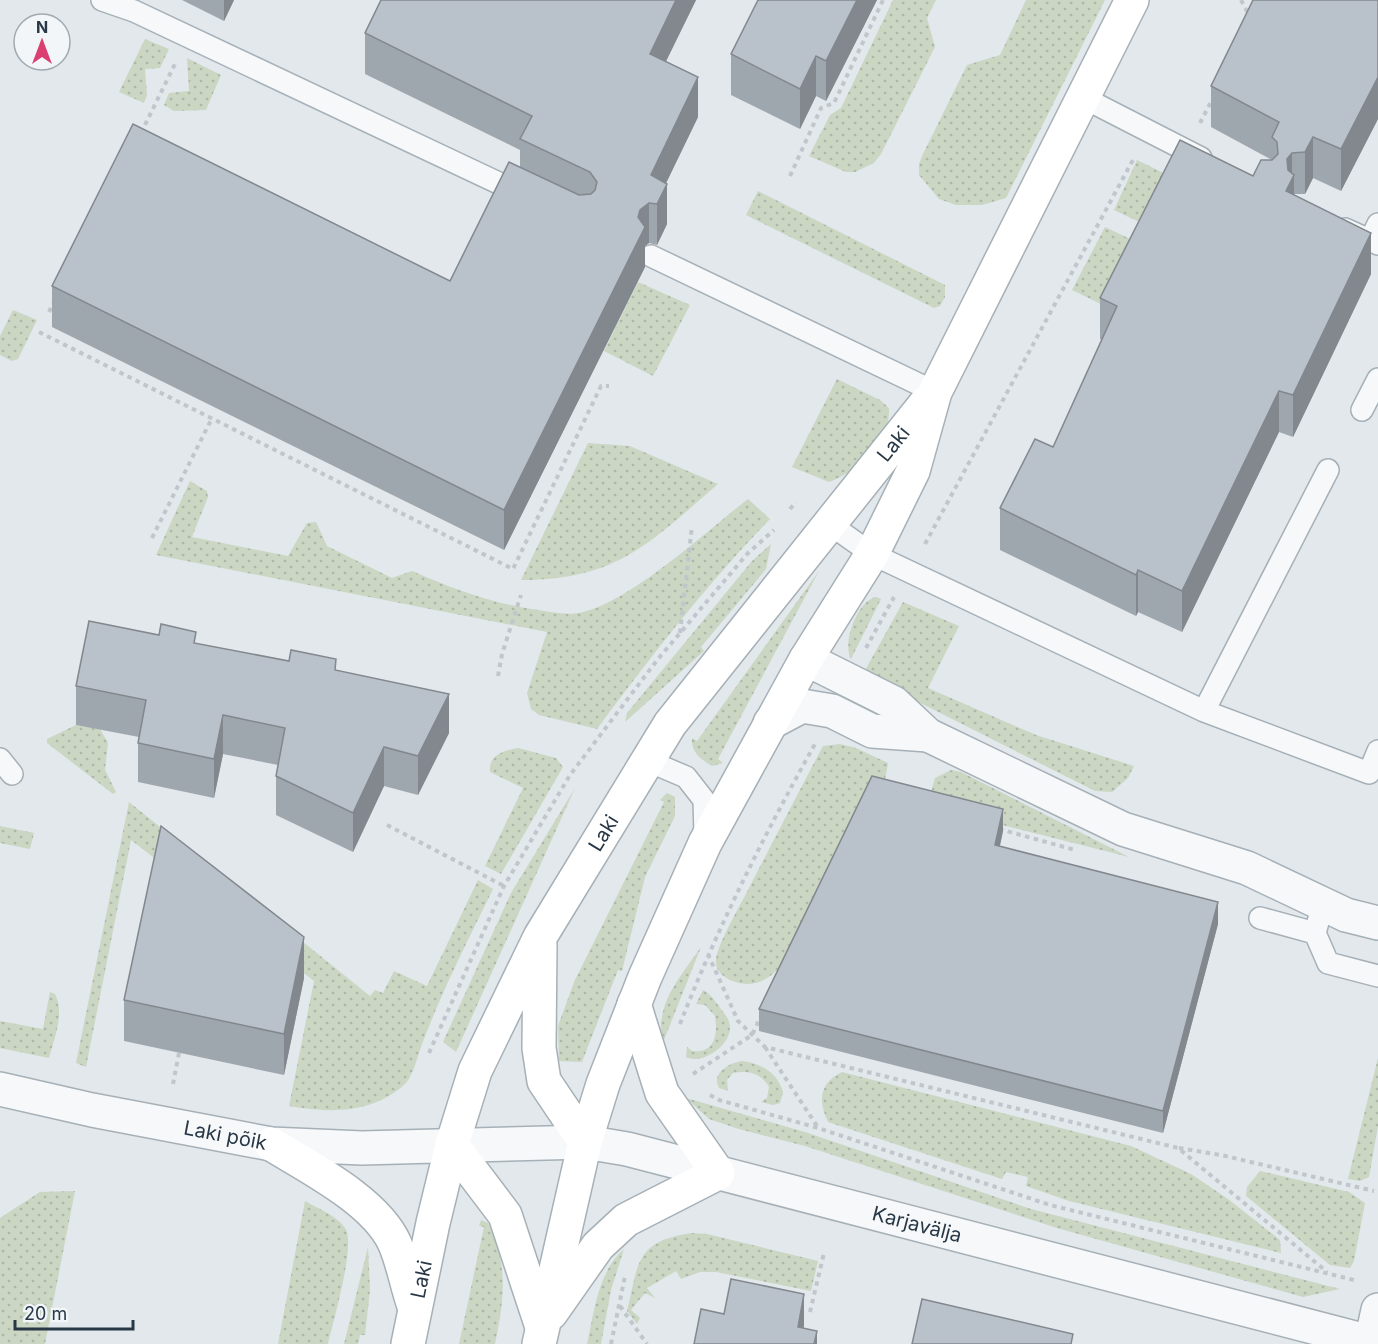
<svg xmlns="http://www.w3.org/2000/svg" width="1378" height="1344" viewBox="0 0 1378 1344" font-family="Inter,sans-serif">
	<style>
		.grass { fill: url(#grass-dots) }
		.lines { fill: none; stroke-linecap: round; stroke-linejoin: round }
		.lane-casing { stroke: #a6b0b7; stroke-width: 24 }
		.street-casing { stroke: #a6b0b7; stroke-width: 36 }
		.secondary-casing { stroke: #a6b0b7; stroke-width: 36 }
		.path { stroke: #c0c6cb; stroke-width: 4; stroke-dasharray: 4.5 4.5; stroke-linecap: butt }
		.lane { stroke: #f6f8fa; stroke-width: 21 }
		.street { stroke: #f6f8fa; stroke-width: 33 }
		.secondary { stroke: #fff; stroke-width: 33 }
		.wall { fill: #9fa7ae }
		.shaded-wall { fill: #82888d }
		.building { fill: #b9c2ca; stroke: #82888d; stroke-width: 1.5 }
		.labels { text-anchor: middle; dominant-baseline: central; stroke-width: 4.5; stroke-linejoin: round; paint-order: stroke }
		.street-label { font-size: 20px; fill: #283846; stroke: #f2f6f9 }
	</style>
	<defs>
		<pattern id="grass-dots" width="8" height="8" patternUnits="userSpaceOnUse" patternTransform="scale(1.5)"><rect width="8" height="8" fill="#cbd6c3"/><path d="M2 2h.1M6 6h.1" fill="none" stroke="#aeb8a9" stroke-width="1.8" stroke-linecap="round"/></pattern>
	</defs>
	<rect width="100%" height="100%" fill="#e2e8ec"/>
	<path class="grass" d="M 893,0 L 936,0 L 927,18 L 935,47 L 881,154 L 874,163 L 855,172 L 846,172 L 809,156 L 830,115 L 841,108 Z
		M 1026,0 L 1105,0 L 1006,198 L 982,205 L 956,205 L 939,199 L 919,175 L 919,164 L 923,154 L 967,65 L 1000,55 Z
		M 145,39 L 169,49 L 160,68 L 145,69 L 147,95 L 144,103 L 119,92 Z
		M 187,58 L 221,75 L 206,110 L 174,111 L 164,105 L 169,93 L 189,91 Z
		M 1137,160 L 1180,181 L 1156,230 L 1114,210 Z
		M 758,191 L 945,285 L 945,297 L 940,306 L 934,308 L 746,215 Z
		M 1105,227 L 1147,247 L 1115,311 L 1072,290 Z
		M 638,282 L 690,305 L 653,376 L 604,351 Z
		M 13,310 L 37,320 L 18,359 L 12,361 L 0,355 L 0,336 Z
		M 837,379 L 880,400 L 889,408 C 891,441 857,472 829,482 L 792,467 Z
		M 588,443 L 630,446 L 718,484 C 649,543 618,580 521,580 Z
		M 190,481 L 207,491 L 208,497 L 192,537 L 288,556 L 307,523 L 316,522 L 327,546 L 392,578 L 412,571 C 456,590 490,603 538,610 C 551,612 565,615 579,613 C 628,604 707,531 748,499 L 770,519 C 706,585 651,656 597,729 L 539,715 L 531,709 L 527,693 L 547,632 L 156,555 Z
		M 771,544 L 766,569 L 701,647 L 704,651 L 625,722 L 627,713 L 752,561 Z
		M 819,571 L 718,759 L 723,763 L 712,766 C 700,759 691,752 692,738 L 697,741 Z
		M 876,597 L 881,599 L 851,659 C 842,643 857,601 876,597 Z
		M 903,602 L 959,626 L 928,688 L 1036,735 L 1134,766 L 1128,778 L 1112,792 L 1095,791 L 863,674 Z
		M 76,725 L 100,729 L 108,743 L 105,770 L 116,792 L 113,794 L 47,743 L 47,739 Z
		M 840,744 L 856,748 L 888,763 L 882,796 L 779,968 C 769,978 762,983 748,984 C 734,984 714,976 716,959 C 718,944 739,907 747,892 C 772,843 797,795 823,746 Z
		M 518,748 L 556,758 L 563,767 L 501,874 L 485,866 L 523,788 L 490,772 C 488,755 505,750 518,748 Z
		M 951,770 L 961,772 L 1129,857 L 927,806 L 935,778 Z
		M 575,788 L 456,1052 L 443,1042 L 511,893 Z
		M 667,793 L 675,797 L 675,816 L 645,877 L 622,971 L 618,970 L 582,1062 L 559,1061 L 558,1026 L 574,982 L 664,802 L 660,800 Z
		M 129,802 L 370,996 L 375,990 L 383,993 L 394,971 L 427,986 L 478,880 L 493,889 C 468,940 442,991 422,1044 C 417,1057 413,1078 403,1086 C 369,1114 330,1113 289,1106 L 314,981 L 131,840 L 86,1067 L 76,1063 Z
		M 0,826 L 34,833 L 30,849 L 0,843 Z
		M 701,947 L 662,1045 C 655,1003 679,979 701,947 Z
		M 703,990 C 710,993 714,1000 719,1006 C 722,1011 728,1017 729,1022 C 736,1042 703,1066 686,1057 L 687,1047 L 692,1051 C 715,1054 718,1034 715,1016 L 705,1005 L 696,1004 Z
		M 50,992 L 55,994 C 65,1013 54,1039 49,1058 L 0,1048 L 0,1021 L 43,1029 Z
		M 1378,1058 L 1378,1126 L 1369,1177 L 1360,1181 L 1348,1179 Z
		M 742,1061 C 762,1064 777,1072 783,1092 L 780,1103 L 773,1105 L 761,1102 L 767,1098 L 769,1087 C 761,1073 748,1070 733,1073 L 727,1080 L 728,1091 L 719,1088 C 711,1073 729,1063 742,1061 Z
		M 842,1072 L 1131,1146 L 1191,1174 L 1228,1199 L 1280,1240 L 1281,1253 L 1069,1201 L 1026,1186 L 1028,1177 L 1006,1172 L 1002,1179 L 828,1122 C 818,1101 819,1083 842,1072 Z
		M 686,1098 L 805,1132 L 1031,1209 L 1340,1289 L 1303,1297 L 1057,1228 L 805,1146 L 739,1129 L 709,1119 Z
		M 1260,1171 L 1349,1192 L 1365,1203 L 1354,1261 L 1350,1268 L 1330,1265 L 1246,1196 L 1247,1187 Z
		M 75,1191 L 45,1344 L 0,1344 L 0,1218 L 40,1192 Z
		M 305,1201 C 317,1208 340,1217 346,1230 C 355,1247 333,1322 328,1344 L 278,1344 Z
		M 481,1220 L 488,1223 C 509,1264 504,1301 495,1344 L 459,1344 L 484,1227 L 479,1226 Z
		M 691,1233 L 707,1234 L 818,1261 L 811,1291 L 716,1272 L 700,1272 L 681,1279 L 676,1271 L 647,1288 L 655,1298 L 645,1293 L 631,1310 L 640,1318 L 637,1324 L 627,1311 C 639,1262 635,1242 691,1233 Z
		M 368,1247 L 370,1290 L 365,1335 L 360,1335 L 358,1344 L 344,1344 Z
		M 624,1249 L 611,1290 L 601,1344 L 587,1344 C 594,1313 598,1271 624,1249 Z"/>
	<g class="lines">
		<defs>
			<path id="lane" d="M 102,0 L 134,11 L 524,195
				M 1084,98 L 1201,158
				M 1345,229 L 1378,244
				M 1370,241 L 1378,224
				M 651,256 L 935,392
				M 1362,410 L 1378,379
				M 831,525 L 872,554 L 1204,711 L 1328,470
				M 1204,711 L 1369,773 L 1378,751
				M 0,759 L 12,774
				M 646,760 L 686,777 L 704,800 L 705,837
				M 1260,918 L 1315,933 L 1323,904
				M 1315,933 L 1328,963 L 1378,976"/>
			<g id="street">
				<path d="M 806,659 L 894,703 L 928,735 L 1123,829 L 1247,868 L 1346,915 L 1378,923"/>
				<path d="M 770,723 L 802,706 L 832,711 L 872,731 L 928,735"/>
				<path id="s1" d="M 0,1089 L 92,1110 L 271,1144 L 362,1148 L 585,1142 L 627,1149 L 1378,1344"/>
				<path d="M 1371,1342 L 1378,1310"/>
			</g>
			<g id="secondary">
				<path d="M 540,945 L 539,1048 L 544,1081 L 585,1142"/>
				<path d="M 271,1144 C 310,1168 376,1201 395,1244 C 403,1263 407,1286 414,1306"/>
				<path d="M 452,1145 L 505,1215 L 542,1327"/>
				<path d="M 551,1313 L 598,1246 L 626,1220 L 718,1173 L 662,1093 L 634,1004"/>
				<path id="s2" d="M 408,1344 L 433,1223 L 452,1145 L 475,1071 L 540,937 L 670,724 L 926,403"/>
				<path d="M 539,1344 L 585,1142 L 603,1084 L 645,977 L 705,843 L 806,659 L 872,554 L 913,471 L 935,392 L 1132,0"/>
			</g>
		</defs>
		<use href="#lane" class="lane-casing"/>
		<use href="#street" class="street-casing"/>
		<use href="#secondary" class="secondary-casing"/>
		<path class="path" d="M 1241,0 L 1249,15
			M 1200,123 L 1212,100
			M 141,133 L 175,64
			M 790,176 L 821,108 L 834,103 L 883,0
			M 49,312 L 54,302
			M 39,332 L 513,569 L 601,386 L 609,386
			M 790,509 L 796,502
			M 152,538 L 212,418
			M 925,544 L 1134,158
			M 680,633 L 692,526
			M 866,648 L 894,597
			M 498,676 L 502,654 L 521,595
			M 387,825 L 504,886
			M 999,829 L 1075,850
			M 708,954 L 738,1021 L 765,1047 L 1178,1148 L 1327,1272
			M 680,1024 C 718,927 764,835 815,744
			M 765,1047 L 817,1126
			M 429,1053 L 504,886 L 570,775 L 658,659 L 748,553 L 774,530
			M 693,1074 L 752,1035 L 761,1016
			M 173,1084 L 179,1053
			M 710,1095 L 719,1100 L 818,1128 L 1050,1205 L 1354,1280
			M 1179,1148 L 1221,1155 L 1374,1191
			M 620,1306 L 647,1344
			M 810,1312 L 824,1253
			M 611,1344 L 625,1276"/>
		<use href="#lane" class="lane"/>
		<use href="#street" class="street"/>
		<use href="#secondary" class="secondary"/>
	</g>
	<path class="wall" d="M 182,0 L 234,0 L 224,21 Z
		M 381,0 L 696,0 L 666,61 L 698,117 L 666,183 L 667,224 L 657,245 L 649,243 L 645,246 L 645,267 L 504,550 L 52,327 L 52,286 L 450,281 L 520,167 L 520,150 L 365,74 L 365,33 Z
		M 758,0 L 877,0 L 826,101 L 816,96 L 800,129 L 731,95 L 731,54 Z
		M 1378,0 L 1378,119 L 1341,191 L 1313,178 L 1305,194 L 1294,194 L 1371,274 L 1293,437 L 1279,432 L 1182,632 L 1138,612 L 1136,616 L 1000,550 L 1000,508 L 1053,447 L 1102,340 L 1100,339 L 1100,298 L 1253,176 L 1272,160 L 1211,127 L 1211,86 Z
		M 196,644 L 336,671 L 449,733 L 418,795 L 384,786 L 353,852 L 276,815 L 276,776 L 278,765 L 223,754 L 214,798 L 138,782 L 138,743 L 139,737 L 76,725 L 76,686 Z
		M 1003,831 L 1000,846 L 1218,924 L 1163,1133 L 759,1031 L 759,1009 Z
		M 304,978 L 284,1075 L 124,1041 L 124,1000 Z"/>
	<path class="shaded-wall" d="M 224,0 L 234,0 L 224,21 Z
		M 676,0 L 696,0 L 650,94 L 650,54 Z
		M 857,0 L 877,0 L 826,101 L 826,61 Z
		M 816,56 L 816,96 L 800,129 L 800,89 Z
		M 698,77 L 698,117 L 656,204 L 651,175 Z
		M 1378,77 L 1378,119 L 1341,191 L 1341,149 Z
		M 1313,137 L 1313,178 L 1305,194 L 1305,152 Z
		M 1292,153 L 1292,177 L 1294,175 L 1294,217 L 1286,191 L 1287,159 Z
		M 667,184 L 667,224 L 657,245 L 657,204 Z
		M 649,203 L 649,243 L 645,246 L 645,267 L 504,550 L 504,510 L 638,217 L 640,210 Z
		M 1371,233 L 1371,274 L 1293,437 L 1293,395 Z
		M 1279,391 L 1279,432 L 1182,632 L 1182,591 Z
		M 1138,570 L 1138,612 L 1136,616 L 1136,575 Z
		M 449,694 L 449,733 L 418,795 L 418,756 Z
		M 223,715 L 223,754 L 214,798 L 214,759 Z
		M 384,747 L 384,786 L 353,852 L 353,813 Z
		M 1003,809 L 1003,831 L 995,867 L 995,845 Z
		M 1218,902 L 1218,924 L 1163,1133 L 1163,1111 Z
		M 304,937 L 304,978 L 284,1075 L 284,1034 Z
		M 804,1294 L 804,1326 L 801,1344 L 798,1327 Z
		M 817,1331 L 817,1344 L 814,1344 Z"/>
	<path class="building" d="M 381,0 L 676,0 L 650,54 L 698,77 L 651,175 L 667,184 L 657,204 L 649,203 L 640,210 L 638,217 L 645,227 L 504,510 L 52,286 L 133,124 L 450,281 L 509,162 L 579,195 L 591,194 L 595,190 L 597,182 L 590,172 L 520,139 L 532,116 L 365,33 Z
		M 758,0 L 857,0 L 826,61 L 816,56 L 800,89 L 731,54 Z
		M 1253,0 L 1378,0 L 1378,77 L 1341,149 L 1313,137 L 1305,152 L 1292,153 L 1287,159 L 1288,170 L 1294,175 L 1286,191 L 1371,233 L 1293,395 L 1279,391 L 1182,591 L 1138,570 L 1136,575 L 1000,508 L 1035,439 L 1053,447 L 1117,306 L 1100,298 L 1180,140 L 1253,176 L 1261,160 L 1272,160 L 1278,154 L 1277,142 L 1272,137 L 1279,122 L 1211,86 Z
		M 89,621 L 159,635 L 161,624 L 196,632 L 194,643 L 289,661 L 291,650 L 336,659 L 335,670 L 449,694 L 418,756 L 384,747 L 353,813 L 276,776 L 285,728 L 223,715 L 214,759 L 138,743 L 146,700 L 76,686 Z
		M 872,776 L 1003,809 L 995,845 L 1218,902 L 1163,1111 L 759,1009 Z
		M 161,826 L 304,937 L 284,1034 L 124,1000 Z
		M 731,1279 L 804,1294 L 798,1327 L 817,1331 L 814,1344 L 694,1344 L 701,1309 L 724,1314 Z
		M 922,1299 L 1073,1334 L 1071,1344 L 912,1344 Z"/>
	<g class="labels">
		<g class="street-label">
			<text stroke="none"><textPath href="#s2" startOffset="1038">Laki</textPath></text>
			<text stroke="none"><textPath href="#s2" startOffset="552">Laki</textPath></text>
			<text stroke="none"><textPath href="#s1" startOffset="230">Laki põik</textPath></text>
			<text stroke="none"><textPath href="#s1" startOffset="933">Karjavälja</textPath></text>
			<text stroke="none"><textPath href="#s2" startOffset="66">Laki</textPath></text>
		</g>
	</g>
	<g transform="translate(42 42)"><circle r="28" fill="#f2f6f9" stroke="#a1aab1" stroke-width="1.5"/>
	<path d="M0-4.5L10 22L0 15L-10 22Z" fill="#db3e70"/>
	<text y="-9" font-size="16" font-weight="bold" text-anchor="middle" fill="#283846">N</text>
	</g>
	<path d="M15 1320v9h118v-9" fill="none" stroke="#283846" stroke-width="3"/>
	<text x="24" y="1320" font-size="18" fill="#283846" stroke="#f2f6f9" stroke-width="4.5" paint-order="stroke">20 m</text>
</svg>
